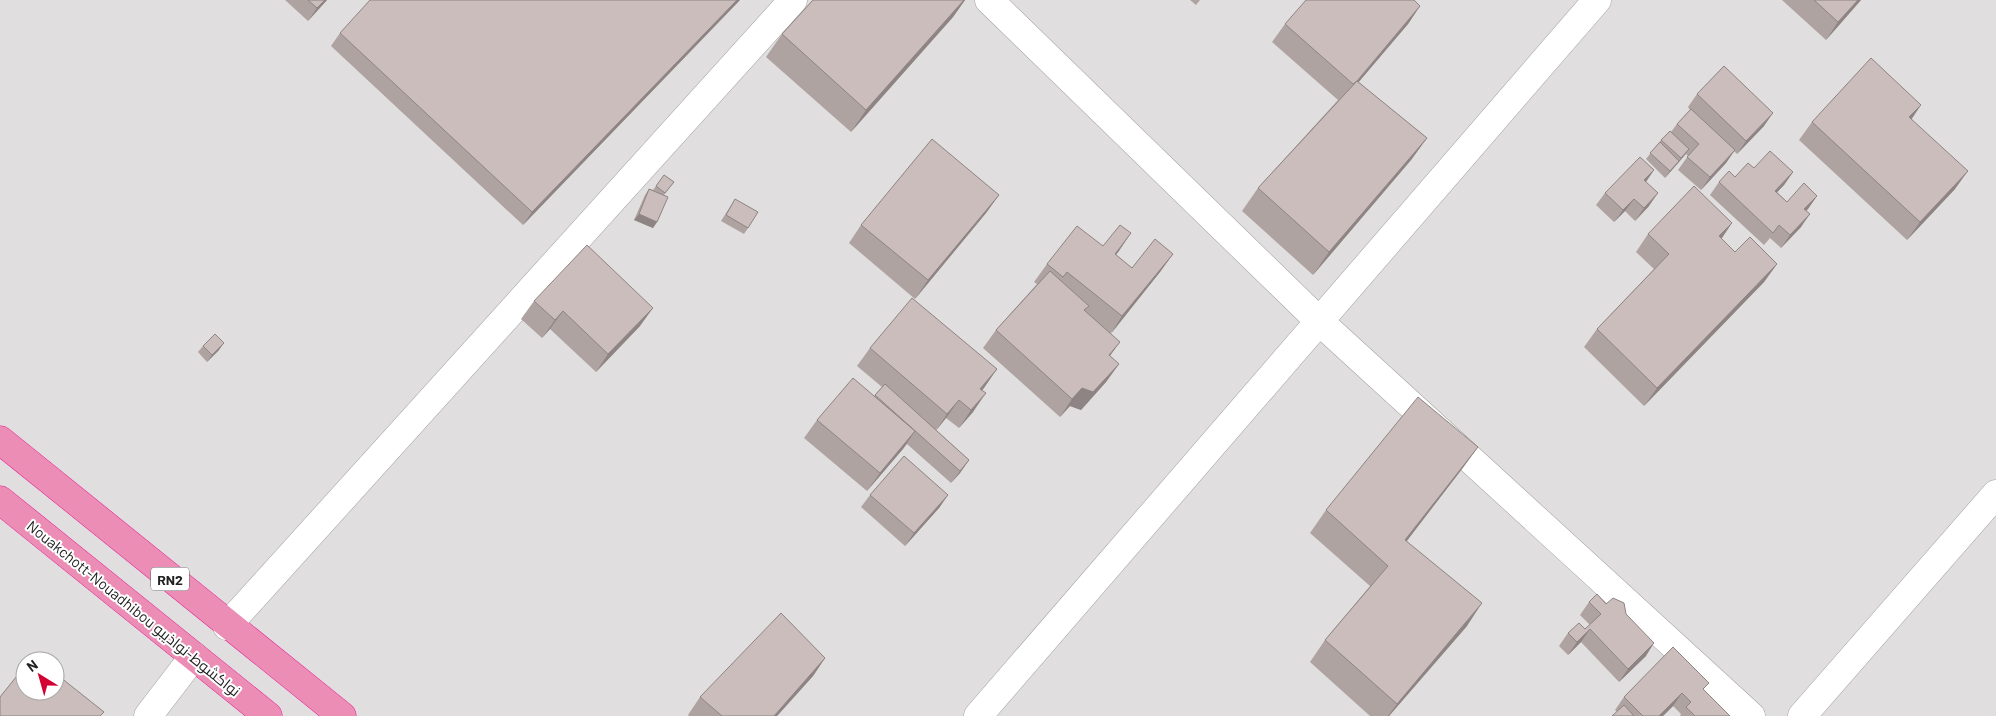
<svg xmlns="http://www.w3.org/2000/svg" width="1996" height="716" viewBox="0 0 1996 716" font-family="Barlow,Cairo,sans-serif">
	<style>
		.residential { fill: #e0dedf; fill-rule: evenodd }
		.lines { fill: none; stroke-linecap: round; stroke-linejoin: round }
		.minor-casing { stroke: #a3a3a3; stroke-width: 29 }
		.highway-casing { stroke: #e52094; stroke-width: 29 }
		.minor { stroke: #fff; stroke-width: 28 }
		.highway { stroke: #ec8db6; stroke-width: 28 }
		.wall { fill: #aea3a1 }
		.shaded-wall { fill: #8d8483 }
		.building { fill: #cabdbb; stroke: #8d8483 }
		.labels { text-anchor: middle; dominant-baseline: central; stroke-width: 4; stroke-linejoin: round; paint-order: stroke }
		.shield { fill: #fff; stroke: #646464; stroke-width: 1 }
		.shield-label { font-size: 14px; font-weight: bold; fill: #222 }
		.street-label { font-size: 15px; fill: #222; stroke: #fff }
	</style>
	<rect width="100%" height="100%" fill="#f2ece8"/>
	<path class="residential" d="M 0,0 L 1996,0 L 1996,716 L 0,716 ZM 25,661 L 55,661 L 55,691 L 25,691 Z"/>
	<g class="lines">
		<defs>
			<path id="minor" d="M 989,0 L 1319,321 L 1751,716
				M 227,626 L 793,0
				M 148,716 L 194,656
				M 978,716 L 1597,0
				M 1802,716 L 1996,494"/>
			<path id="highway" d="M 0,440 L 342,716
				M 0,500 L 268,716"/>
		</defs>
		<use href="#minor" class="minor-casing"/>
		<use href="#highway" class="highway-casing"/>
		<use href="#minor" class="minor"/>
		<use href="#highway" class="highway"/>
	</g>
	<path class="wall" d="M 285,0 L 327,0 L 308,21 Z
		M 740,0 L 523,225 L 331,46 L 340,33 Z
		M 813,0 L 965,0 L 953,17 L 851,132 L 766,57 L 782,34 Z
		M 1190,0 L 1200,0 L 1196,5 Z
		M 1782,0 L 1861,0 L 1826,40 Z
		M 1420,6 L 1408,24 L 1358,82 L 1427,138 L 1411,160 L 1313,275 L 1242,211 L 1258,188 L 1338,100 L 1272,42 L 1285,24 Z
		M 1697,94 L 1764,126 L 1737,154 L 1734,151 L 1726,163 L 1701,190 L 1678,170 L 1688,156 L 1686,154 L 1665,178 L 1646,159 L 1661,140 L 1671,132 L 1677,124 L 1690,110 L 1688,107 Z
		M 1912,119 L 1955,189 L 1907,240 L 1799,140 L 1812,122 Z
		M 1754,168 L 1793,172 L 1784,185 L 1777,192 L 1787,202 L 1817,196 L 1806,211 L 1801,227 L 1781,248 L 1770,238 L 1764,245 L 1710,195 L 1719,182 L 1735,177 Z
		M 1654,170 L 1646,182 L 1649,206 L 1635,221 L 1625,211 L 1614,222 L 1596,205 L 1605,193 Z
		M 664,175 L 674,182 L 664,195 L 657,222 L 653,228 L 634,220 L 645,195 L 649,189 L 653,190 Z
		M 999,195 L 986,213 L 915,299 L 849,243 L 861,225 Z
		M 735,199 L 748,228 L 744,234 L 721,221 Z
		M 1648,234 L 1722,239 L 1735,252 L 1777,264 L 1764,282 L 1644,406 L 1584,347 L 1597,329 L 1654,269 L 1636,252 Z
		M 1103,246 L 1119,251 L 1116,255 L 1132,268 L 1173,254 L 1160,272 L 1110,334 L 1110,356 L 1119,364 L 1106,382 L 1081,410 L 1070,406 L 1060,417 L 983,348 L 996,330 L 1037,284 L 1034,282 L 1047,264 Z
		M 534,301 L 640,326 L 596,372 L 550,329 L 542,338 L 521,319 Z
		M 203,346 L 219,350 L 207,362 L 198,352 Z
		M 870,348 L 997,369 L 982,390 L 973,412 L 959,428 L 946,418 L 936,430 L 969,460 L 960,473 L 951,483 L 907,444 L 867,491 L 804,438 L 817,420 L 874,396 L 882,387 L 857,366 Z
		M 1478,447 L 1462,469 L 1406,541 L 1467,626 L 1389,716 L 1370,716 L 1310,662 L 1325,640 L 1370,586 L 1310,533 L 1326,510 Z
		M 870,495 L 948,495 L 939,508 L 905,546 L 861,507 Z
		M 1589,602 L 1606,604 L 1626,614 L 1646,656 L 1619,682 L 1581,642 L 1568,655 L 1559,646 L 1568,633 L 1585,629 L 1590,625 L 1580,615 Z
		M 825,658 L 813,676 L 777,716 L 689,716 L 688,715 L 700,697 Z
		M 1704,690 L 1730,716 L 1680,716 L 1681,714 L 1673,706 L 1663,716 L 1612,716 L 1617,712 L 1615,710 L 1624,697 Z"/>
	<path class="shaded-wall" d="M 325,0 L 327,0 L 308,21 L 317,8 Z
		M 737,0 L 740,0 L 523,225 L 532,212 Z
		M 964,0 L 965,0 L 953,17 L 851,132 L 866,110 Z
		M 1858,0 L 1861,0 L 1826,40 L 1838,22 Z
		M 1420,6 L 1408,24 L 1341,103 L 1354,85 Z
		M 1921,105 L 1909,123 L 1909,117 Z
		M 1773,113 L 1764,126 L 1737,154 L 1746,141 Z
		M 1427,138 L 1411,160 L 1313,275 L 1329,252 Z
		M 1689,149 L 1684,156 L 1665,178 L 1670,171 Z
		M 1735,150 L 1726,163 L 1701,190 L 1710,177 Z
		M 1654,170 L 1645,183 L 1644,180 Z
		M 1968,171 L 1955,189 L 1907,240 L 1920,222 Z
		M 1793,172 L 1784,185 L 1766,204 L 1775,191 Z
		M 1658,193 L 1649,206 L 1635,221 L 1644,208 Z
		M 999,195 L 986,213 L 915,299 L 928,280 Z
		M 1817,196 L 1808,209 L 1795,222 L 1804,209 Z
		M 1634,199 L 1625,211 L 1614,222 L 1623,210 Z
		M 639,214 L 657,222 L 653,228 L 634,220 Z
		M 1810,214 L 1801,227 L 1781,248 L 1790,235 Z
		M 1732,223 L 1720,241 L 1719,236 Z
		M 1131,233 L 1119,251 L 1102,272 L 1115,254 Z
		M 1173,254 L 1160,272 L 1110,335 L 1122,316 Z
		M 1777,264 L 1764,282 L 1644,406 L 1657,388 Z
		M 653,308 L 640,326 L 596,372 L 608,354 Z
		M 563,311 L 550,329 L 542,338 L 555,320 Z
		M 1120,342 L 1107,360 L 1109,355 Z
		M 224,343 L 219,350 L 207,362 L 212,355 Z
		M 1119,364 L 1106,382 L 1081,410 L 1070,406 L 1060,417 L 1072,399 L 1082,388 Z
		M 997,369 L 984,388 L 968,407 L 980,389 Z
		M 986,393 L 973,412 L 959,428 L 971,410 Z
		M 959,400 L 946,418 L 935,432 L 947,414 Z
		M 915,431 L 903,449 L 867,491 L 880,473 Z
		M 1478,447 L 1462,469 L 1390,563 L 1405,540 Z
		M 969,460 L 960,473 L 951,483 L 960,471 Z
		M 948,495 L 939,508 L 905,546 L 914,533 Z
		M 1482,603 L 1467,626 L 1389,716 L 1388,716 L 1397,704 Z
		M 1590,629 L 1581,642 L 1568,655 L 1577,642 Z
		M 1654,643 L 1646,656 L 1619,682 L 1628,669 Z
		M 825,658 L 813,676 L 777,716 L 774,716 Z
		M 1682,693 L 1673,706 L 1663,716 L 1659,716 Z"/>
	<path class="building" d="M 308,0 L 325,0 L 317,8 Z
		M 370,0 L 737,0 L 532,212 L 340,33 Z
		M 813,0 L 964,0 L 866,110 L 782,34 Z
		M 1306,0 L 1414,0 L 1420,6 L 1357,81 L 1353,84 L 1285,24 Z
		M 1814,0 L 1858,0 L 1838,22 Z
		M 1871,58 L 1921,105 L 1909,117 L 1968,171 L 1920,222 L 1812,122 Z
		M 1724,66 L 1773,113 L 1746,141 L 1697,94 Z
		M 1357,81 L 1427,138 L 1329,252 L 1258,188 Z
		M 1691,109 L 1735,150 L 1710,177 L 1687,157 L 1699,144 L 1677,124 Z
		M 1670,131 L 1689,149 L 1681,158 L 1661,140 Z
		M 932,139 L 999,195 L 928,280 L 861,225 Z
		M 1660,142 L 1679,161 L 1670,171 L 1650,153 Z
		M 1770,151 L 1793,172 L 1775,191 L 1787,202 L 1804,183 L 1817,196 L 1804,209 L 1810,214 L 1790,235 L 1779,225 L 1773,233 L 1719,182 L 1729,171 L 1735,177 L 1748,163 L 1754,168 Z
		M 1640,157 L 1654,170 L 1644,180 L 1658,193 L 1644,208 L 1634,199 L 1623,210 L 1605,193 Z
		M 664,175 L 674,182 L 665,193 L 656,186 Z
		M 1694,186 L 1732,223 L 1719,236 L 1735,252 L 1750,237 L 1777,264 L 1657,388 L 1597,329 L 1669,254 L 1648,234 Z
		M 649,189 L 668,197 L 657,222 L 639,214 Z
		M 735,199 L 758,212 L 748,228 L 726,215 Z
		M 1120,225 L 1131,233 L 1115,254 L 1132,268 L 1155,239 L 1173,254 L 1122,316 L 1067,272 L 1063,277 L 1047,264 L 1077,226 L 1103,246 Z
		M 587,245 L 653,308 L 608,354 L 563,311 L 555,320 L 534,301 Z
		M 1050,271 L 1089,306 L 1084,310 L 1120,342 L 1109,355 L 1119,364 L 1093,392 L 1082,388 L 1072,399 L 996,330 Z
		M 912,298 L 997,369 L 980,389 L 986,393 L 971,410 L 959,400 L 947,414 L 870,348 Z
		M 215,334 L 224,343 L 212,355 L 203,346 Z
		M 853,378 L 915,431 L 880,473 L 817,420 Z
		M 885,384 L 969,460 L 960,471 L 875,395 Z
		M 1418,397 L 1478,447 L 1405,540 L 1482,603 L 1397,704 L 1325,640 L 1388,566 L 1326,510 Z
		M 904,456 L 948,495 L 914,533 L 870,495 Z
		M 1597,594 L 1606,604 L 1613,598 L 1624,603 L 1626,614 L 1654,643 L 1628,669 L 1590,629 L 1577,642 L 1568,633 L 1579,623 L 1585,629 L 1601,614 L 1589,602 Z
		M 781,613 L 825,658 L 774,716 L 722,716 L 700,697 Z
		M 1673,647 L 1709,683 L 1703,689 L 1730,716 L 1695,716 L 1686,707 L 1691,702 L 1682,693 L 1659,716 L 1643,716 L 1624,697 Z
		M 34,656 L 40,661 L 29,661 Z
		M 25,666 L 25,691 L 55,691 L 55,673 L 104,712 L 100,716 L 0,716 L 0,697 Z
		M 1624,705 L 1634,716 L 1612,716 Z"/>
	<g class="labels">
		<rect class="shield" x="151" y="567.5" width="38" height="23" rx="4"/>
		<g class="shield-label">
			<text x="170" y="579">RN2</text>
		</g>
		<g class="street-label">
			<text transform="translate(134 608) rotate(39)">Nouakchott-Nouadhibou نواكشوط-نواذيبو</text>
		</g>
	</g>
	<g transform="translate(40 676) rotate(323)"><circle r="24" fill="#ffffff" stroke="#a7a7a7"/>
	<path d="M0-4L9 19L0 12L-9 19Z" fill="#d30034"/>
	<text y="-8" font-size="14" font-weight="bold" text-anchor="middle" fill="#222222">N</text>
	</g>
</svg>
